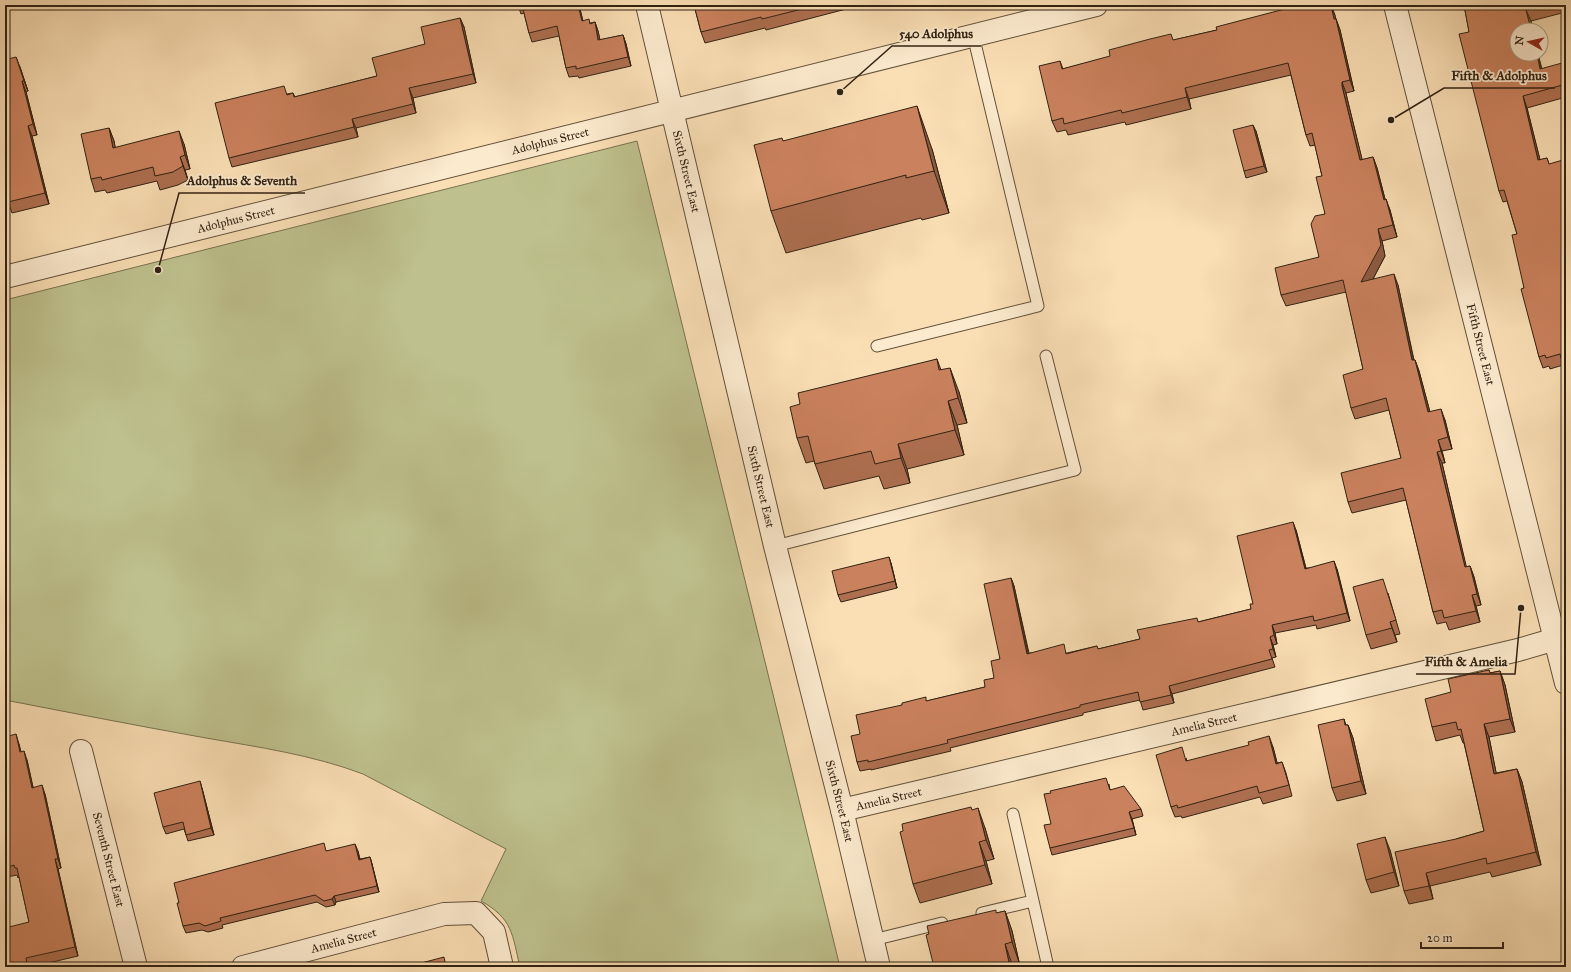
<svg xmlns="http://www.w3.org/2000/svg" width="1571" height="972" viewBox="0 0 1571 972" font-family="'IM FELL Great Primer',serif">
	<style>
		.green { fill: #bec18d; stroke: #787250 }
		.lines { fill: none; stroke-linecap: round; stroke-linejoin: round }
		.service-casing { stroke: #63513a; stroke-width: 13 }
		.minor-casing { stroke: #63513a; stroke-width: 24 }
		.tertiary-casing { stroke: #63513a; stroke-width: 24 }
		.service { stroke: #fceace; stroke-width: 11 }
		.minor { stroke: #fceace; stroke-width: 22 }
		.tertiary { stroke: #fceace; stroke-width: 22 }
		.wall { fill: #ae6f50; stroke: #312212 }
		.shaded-wall { fill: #8d5a41; stroke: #312212 }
		.building { fill: #ca815d; stroke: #312212 }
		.labels { text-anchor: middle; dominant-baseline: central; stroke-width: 3.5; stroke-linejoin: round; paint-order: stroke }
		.street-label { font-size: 12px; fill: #312212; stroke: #fceace }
		.leader { fill: none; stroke: #312212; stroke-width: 1.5 }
		.callout-dot { fill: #312212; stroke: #fceace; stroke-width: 1.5 }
		.callout-label { font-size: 13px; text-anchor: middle; font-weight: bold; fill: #312212; stroke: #fceace; stroke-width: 3.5; stroke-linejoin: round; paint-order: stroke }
	</style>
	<rect width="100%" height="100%" fill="#fadeb4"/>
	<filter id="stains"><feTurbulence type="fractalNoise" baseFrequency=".005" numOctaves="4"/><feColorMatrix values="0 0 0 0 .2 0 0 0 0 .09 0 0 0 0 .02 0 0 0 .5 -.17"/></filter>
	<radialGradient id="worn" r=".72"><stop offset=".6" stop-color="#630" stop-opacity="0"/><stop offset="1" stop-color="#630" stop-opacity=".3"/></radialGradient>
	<path class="green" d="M 637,141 L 840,967 L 520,967 C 512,934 513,919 481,901 L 506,849 L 363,774 C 313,755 258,747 206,738 C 139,726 72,713 5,700 L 5,300 Z"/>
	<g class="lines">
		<defs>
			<path id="service" d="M 877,346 L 1038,306 L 973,35
				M 775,546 L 1075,470 L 1046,356
				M 1033,901 L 1048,967
				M 982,913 L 1033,901 L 1013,814
				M 873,940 L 942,923"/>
			<g id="minor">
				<path id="s1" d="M 647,5 L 775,546 L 842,810 L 879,967"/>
				<path id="s2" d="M 5,277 L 1096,5"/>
				<path id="s3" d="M 81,751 L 136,967"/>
				<path id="s4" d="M 842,810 L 1518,650 L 1566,636"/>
				<path id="s5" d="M 243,967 L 444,914 L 476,913 L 494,932 L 502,967"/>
			</g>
			<g id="tertiary">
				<path id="s6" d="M 1395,5 L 1566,683"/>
			</g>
		</defs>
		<use href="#service" class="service-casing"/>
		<use href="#minor" class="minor-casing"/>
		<use href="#tertiary" class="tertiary-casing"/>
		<use href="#service" class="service"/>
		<use href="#minor" class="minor"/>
		<use href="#tertiary" class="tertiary"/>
	</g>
	<path class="wall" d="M 518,5 L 579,5 L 583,21 L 590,23 L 595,22 L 598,31 L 600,40 L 623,35 L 626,44 L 631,66 L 579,78 L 578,76 L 569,77 L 566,68 L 559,36 L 532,42 L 529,33 L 524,13 L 521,14 Z
		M 694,5 L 849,5 L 850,8 L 766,30 L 765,28 L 705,43 L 701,32 Z
		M 1310,5 L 1311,9 L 1331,5 L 1340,30 L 1354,91 L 1346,93 L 1347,98 L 1362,160 L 1373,157 L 1377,168 L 1385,199 L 1390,210 L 1397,237 L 1382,241 L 1385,256 L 1373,279 L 1398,285 L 1414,360 L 1415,360 L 1419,371 L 1430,412 L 1445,420 L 1452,449 L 1442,451 L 1445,463 L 1442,463 L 1466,567 L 1470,566 L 1474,577 L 1481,605 L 1476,606 L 1480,622 L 1449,630 L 1446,622 L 1437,624 L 1433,612 L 1406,500 L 1352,513 L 1348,502 L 1401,458 L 1389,410 L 1355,419 L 1351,408 L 1363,369 L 1346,292 L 1286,306 L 1281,295 L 1319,257 L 1325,214 L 1322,176 L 1315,145 L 1310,146 L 1306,135 L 1291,75 L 1189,99 L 1191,109 L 1126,125 L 1125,122 L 1068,135 L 1066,130 L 1057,132 L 1052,121 L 1060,61 L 1063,69 L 1174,40 L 1217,30 Z
		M 1464,5 L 1566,5 L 1566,12 L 1531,21 L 1533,30 L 1517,30 L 1517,54 L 1538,54 L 1542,69 L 1566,76 L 1566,97 L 1527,108 L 1540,160 L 1547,158 L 1549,164 L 1563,365 L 1550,369 L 1549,366 L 1543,368 L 1539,357 L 1524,288 L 1517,234 L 1507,201 L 1503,202 L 1499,191 Z
		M 460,18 L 464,27 L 476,83 L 413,98 L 416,113 L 356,128 L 358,137 L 232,167 L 229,158 L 287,94 L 293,93 L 295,97 L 377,76 L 425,44 Z
		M 5,43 L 9,59 L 20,67 L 28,91 L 26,92 L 37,135 L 32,136 L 49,204 L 12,213 L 8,202 L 5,188 Z
		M 109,128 L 114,141 L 115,148 L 184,144 L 190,169 L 185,170 L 188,180 L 178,185 L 160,190 L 157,181 L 107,193 L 105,190 L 95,192 L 91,179 Z
		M 1256,131 L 1267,172 L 1246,178 L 1244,171 Z
		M 783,141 L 932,149 L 949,213 L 922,220 L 921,218 L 786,253 L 771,211 Z
		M 937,359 L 941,370 L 959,392 L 967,423 L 957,425 L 964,455 L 907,469 L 910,483 L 884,489 L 879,476 L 824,489 L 814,461 L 806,463 L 797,438 L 800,404 Z
		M 1296,530 L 1306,568 L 1337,569 L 1350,621 L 1317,629 L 1316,625 L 1275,633 L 1277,644 L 1273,645 L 1276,657 L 1272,658 L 1275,667 L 1172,694 L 1174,703 L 1143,710 L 1140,700 L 1083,713 L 1083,715 L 950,748 L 951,751 L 871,770 L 871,769 L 860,771 L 857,762 L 860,734 L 902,705 L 927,701 L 985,687 L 994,678 L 1000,659 L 1011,578 L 1014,586 L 1029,653 L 1067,653 L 1097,646 L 1098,649 L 1140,639 L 1198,622 L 1251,609 L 1253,604 Z
		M 891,563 L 897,588 L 841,602 L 838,595 Z
		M 1388,593 L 1400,634 L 1395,635 L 1397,642 L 1371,649 L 1366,635 Z
		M 1489,670 L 1490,673 L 1500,671 L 1505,685 L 1515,732 L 1489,737 L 1496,773 L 1517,769 L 1522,782 L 1541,865 L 1492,877 L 1490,872 L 1430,886 L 1433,899 L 1409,904 L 1404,891 L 1456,839 L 1484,831 L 1464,743 L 1463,743 L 1460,735 L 1436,741 L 1432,727 L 1451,692 Z
		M 1344,719 L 1346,725 L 1348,725 L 1353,738 L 1366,794 L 1337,801 L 1332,788 Z
		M 5,737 L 19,744 L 21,752 L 27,760 L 33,787 L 45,794 L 61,868 L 58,869 L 78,956 L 31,967 L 5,967 L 29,922 L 19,877 L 18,878 L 17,875 L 7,877 L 5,870 Z
		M 1273,747 L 1277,763 L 1282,762 L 1286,773 L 1292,796 L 1263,804 L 1260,797 L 1182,818 L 1181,816 L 1175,817 L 1171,807 L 1186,758 L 1187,761 Z
		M 1109,784 L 1110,790 L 1141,809 L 1143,816 L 1132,819 L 1136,835 L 1052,855 L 1050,848 Z
		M 202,788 L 214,835 L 188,841 L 184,829 L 166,834 L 163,827 Z
		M 972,810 L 985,828 L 994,859 L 986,861 L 992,884 L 920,903 L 913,884 Z
		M 1390,850 L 1399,886 L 1371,893 L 1366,880 Z
		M 327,851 L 358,851 L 360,859 L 370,857 L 372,864 L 379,892 L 336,902 L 335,905 L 326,907 L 317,902 L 222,925 L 223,928 L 208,932 L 202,930 L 186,933 L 183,926 Z
		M 1005,911 L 1012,931 L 1019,962 L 1012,964 L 934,967 L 997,913 Z"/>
	<path class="shaded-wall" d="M 578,5 L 579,5 L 585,30 L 582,21 Z
		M 1331,5 L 1335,15 L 1338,30 L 1334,19 Z
		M 1526,10 L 1531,21 L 1533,30 L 1531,30 Z
		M 460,18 L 464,27 L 476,83 L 473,74 Z
		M 1336,19 L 1340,30 L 1354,91 L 1350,80 Z
		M 595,22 L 598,31 L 602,49 L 598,40 Z
		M 623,35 L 626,44 L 631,66 L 628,57 Z
		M 5,43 L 12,69 L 5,46 Z
		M 1537,54 L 1538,54 L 1544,81 L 1540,69 Z
		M 16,57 L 20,67 L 28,91 L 24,81 Z
		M 1562,63 L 1566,75 L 1566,80 Z
		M 22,81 L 26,92 L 37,135 L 33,124 Z
		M 1342,82 L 1346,93 L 1347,98 L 1365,171 L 1360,160 L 1342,86 Z
		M 409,88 L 413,98 L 416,113 L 413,104 Z
		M 1185,88 L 1189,99 L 1191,109 L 1187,97 Z
		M 1523,96 L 1527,108 L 1543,172 L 1538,160 Z
		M 917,106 L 932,149 L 949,213 L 934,171 Z
		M 352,119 L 356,128 L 358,137 L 354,127 Z
		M 1253,125 L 1256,131 L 1267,172 L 1264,166 Z
		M 28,126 L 32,136 L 49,204 L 45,193 Z
		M 109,128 L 114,141 L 118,161 L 113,148 Z
		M 179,131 L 184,144 L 190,169 L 185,155 Z
		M 180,157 L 185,170 L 188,180 L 183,166 Z
		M 1373,157 L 1377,168 L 1388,211 L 1384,200 Z
		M 1386,199 L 1390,210 L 1397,237 L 1393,225 Z
		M 1378,229 L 1382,241 L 1385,256 L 1365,294 L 1361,282 Z
		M 1394,274 L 1398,285 L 1416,372 L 1412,360 Z
		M 1415,360 L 1419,371 L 1433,424 L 1428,412 Z
		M 950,368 L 959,392 L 967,423 L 958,398 Z
		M 948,401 L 957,425 L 964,455 L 955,430 Z
		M 1441,409 L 1445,420 L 1452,449 L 1448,437 Z
		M 1438,440 L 1442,451 L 1445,463 L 1441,451 Z
		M 898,444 L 907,469 L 910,483 L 901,458 Z
		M 1437,452 L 1442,463 L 1469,578 L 1465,567 Z
		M 1293,522 L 1296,530 L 1308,577 L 1305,569 Z
		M 889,557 L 891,563 L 897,588 L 895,581 Z
		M 1334,561 L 1337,569 L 1350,621 L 1347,613 Z
		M 1470,566 L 1474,577 L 1481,605 L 1477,594 Z
		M 1011,578 L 1014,586 L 1030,662 L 1027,654 Z
		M 1472,595 L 1476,606 L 1480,622 L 1476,611 Z
		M 1390,622 L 1395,635 L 1397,642 L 1392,628 Z
		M 1272,625 L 1275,633 L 1277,644 L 1274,635 Z
		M 1270,637 L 1273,645 L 1276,657 L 1273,649 Z
		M 1500,671 L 1505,685 L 1515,732 L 1510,719 Z
		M 1169,686 L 1172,694 L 1174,703 L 1171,695 Z
		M 1484,724 L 1489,737 L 1499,787 L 1494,774 Z
		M 1348,725 L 1353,738 L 1366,794 L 1361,781 Z
		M 16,734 L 19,744 L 23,762 L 20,752 Z
		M 1269,736 L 1273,747 L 1280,774 L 1276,764 Z
		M 24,751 L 27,760 L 35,797 L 32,788 Z
		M 1517,769 L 1522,782 L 1541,865 L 1536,852 Z
		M 200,781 L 202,788 L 214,835 L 211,828 Z
		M 42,785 L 45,794 L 61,868 L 58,859 Z
		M 978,808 L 985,828 L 994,859 L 986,840 Z
		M 1129,812 L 1132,819 L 1136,835 L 1134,828 Z
		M 1385,837 L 1390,850 L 1399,886 L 1394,872 Z
		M 979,842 L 986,861 L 992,884 L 985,865 Z
		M 355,844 L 358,851 L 361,866 L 359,860 Z
		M 370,857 L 372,864 L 379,892 L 377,886 Z
		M 55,859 L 58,869 L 78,956 L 75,947 Z
		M 1426,873 L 1430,886 L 1433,899 L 1429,886 Z
		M 334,896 L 336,902 L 335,905 L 332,899 Z
		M 1005,911 L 1012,931 L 1019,962 L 1012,942 Z
		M 1005,944 L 1012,964 L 1012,967 L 1010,967 Z"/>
	<path class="building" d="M 522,5 L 578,5 L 582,21 L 589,19 L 590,24 L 595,22 L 598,40 L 623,35 L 628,57 L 576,69 L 576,66 L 566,68 L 557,26 L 529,33 Z
		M 694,5 L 818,5 L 762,19 L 761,17 L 701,32 Z
		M 1300,5 L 1309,5 L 1310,9 L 1326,5 L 1331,5 L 1334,19 L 1336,19 L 1350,80 L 1342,82 L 1342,86 L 1360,160 L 1373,157 L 1384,200 L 1386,199 L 1393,225 L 1378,229 L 1381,245 L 1361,282 L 1394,274 L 1412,360 L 1415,360 L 1428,412 L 1441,409 L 1448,437 L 1438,440 L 1441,451 L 1437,452 L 1465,567 L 1470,566 L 1477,594 L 1472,595 L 1476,611 L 1444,618 L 1442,610 L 1433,612 L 1403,488 L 1348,502 L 1341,473 L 1401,458 L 1386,398 L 1351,408 L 1343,375 L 1363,369 L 1343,280 L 1281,295 L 1275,268 L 1319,257 L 1311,224 L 1315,216 L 1325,214 L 1316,177 L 1322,176 L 1312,133 L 1306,135 L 1288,63 L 1185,88 L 1187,97 L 1122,113 L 1121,110 L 1064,124 L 1063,118 L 1052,121 L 1039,66 L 1060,61 L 1062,69 L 1110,56 L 1109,50 L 1150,39 L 1171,34 L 1173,40 L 1217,30 L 1216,27 Z
		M 1464,5 L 1545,5 L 1526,10 L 1531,30 L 1517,30 L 1517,54 L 1537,54 L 1540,69 L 1562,63 L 1566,80 L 1566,84 L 1523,96 L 1538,160 L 1547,158 L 1549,164 L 1563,160 L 1566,172 L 1566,376 L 1560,354 L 1546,358 L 1545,355 L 1539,357 L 1521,289 L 1524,288 L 1512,235 L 1517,234 L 1504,190 L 1499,191 L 1459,34 L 1469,32 Z
		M 460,18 L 473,74 L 409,88 L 413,104 L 352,119 L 354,127 L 229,158 L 215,103 L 284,86 L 287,95 L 293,93 L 294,97 L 377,76 L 372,58 L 425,44 L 421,27 Z
		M 5,46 L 8,59 L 16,57 L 24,81 L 22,81 L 33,124 L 28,126 L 45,193 L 8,202 L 5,188 Z
		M 917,106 L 934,171 L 906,178 L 906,175 L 771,211 L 754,145 L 782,138 L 783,141 Z
		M 1253,125 L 1264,166 L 1244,171 L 1233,130 Z
		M 109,128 L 113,148 L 179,131 L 185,155 L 180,157 L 183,166 L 173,172 L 155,176 L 153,167 L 102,180 L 101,177 L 91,179 L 81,134 Z
		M 937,359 L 939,370 L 950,368 L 958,398 L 948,401 L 955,430 L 898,444 L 901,458 L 875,464 L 871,451 L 815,464 L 808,436 L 797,438 L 790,407 L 800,404 L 798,393 Z
		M 1293,522 L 1305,569 L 1334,561 L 1347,613 L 1314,621 L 1313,616 L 1272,625 L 1274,635 L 1270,637 L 1273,649 L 1269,650 L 1272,659 L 1169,686 L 1171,695 L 1140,702 L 1138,692 L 1080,705 L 1080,707 L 947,740 L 948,743 L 868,762 L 868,760 L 857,762 L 851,736 L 860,734 L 856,715 L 902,705 L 902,703 L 926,697 L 926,701 L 985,687 L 984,680 L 994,678 L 991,661 L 1000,659 L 984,584 L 1011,578 L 1027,654 L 1064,644 L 1066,654 L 1097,646 L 1098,649 L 1140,639 L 1137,630 L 1197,618 L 1198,622 L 1251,609 L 1250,604 L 1253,604 L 1237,536 Z
		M 889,557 L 895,581 L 838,595 L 832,571 Z
		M 1383,579 L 1396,620 L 1390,622 L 1392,628 L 1366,635 L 1353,587 Z
		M 1489,670 L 1490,673 L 1500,671 L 1510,719 L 1484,724 L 1494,774 L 1517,769 L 1536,852 L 1487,864 L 1486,858 L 1426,873 L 1429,886 L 1404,891 L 1395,852 L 1456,839 L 1484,831 L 1461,729 L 1458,730 L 1456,722 L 1432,727 L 1425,699 L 1451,692 L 1448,679 Z
		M 1344,719 L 1345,725 L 1348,725 L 1361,781 L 1332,788 L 1318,725 Z
		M 16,734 L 20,752 L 24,751 L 32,788 L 42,785 L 58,859 L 55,859 L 75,947 L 26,958 L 27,964 L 17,967 L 5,967 L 5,928 L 29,922 L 17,868 L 15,868 L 14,865 L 5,868 L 5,737 Z
		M 1269,736 L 1276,764 L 1282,762 L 1289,785 L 1259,793 L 1257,786 L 1178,808 L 1177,805 L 1171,807 L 1156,755 L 1182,747 L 1186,761 L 1249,745 L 1248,742 Z
		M 1106,778 L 1110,790 L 1124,786 L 1141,809 L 1129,812 L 1134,828 L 1050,848 L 1044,825 L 1051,824 L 1044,794 L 1051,793 L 1050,791 Z
		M 200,781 L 211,828 L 186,835 L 183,822 L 163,827 L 154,793 Z
		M 971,807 L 972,810 L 978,808 L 986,840 L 979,842 L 985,865 L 913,884 L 900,832 L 903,831 L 902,824 Z
		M 1385,837 L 1394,872 L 1366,880 L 1357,844 Z
		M 324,843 L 326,851 L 355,844 L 359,860 L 370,857 L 377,886 L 334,896 L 332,899 L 324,901 L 315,895 L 220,918 L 221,921 L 205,926 L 199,923 L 183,926 L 177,903 L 179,903 L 174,883 Z
		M 996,910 L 996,913 L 1005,911 L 1012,942 L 1005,944 L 1010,967 L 934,967 L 926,935 L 929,934 L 927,926 Z
		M 444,957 L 446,967 L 410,967 L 410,966 Z"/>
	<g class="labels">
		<g class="street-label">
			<text stroke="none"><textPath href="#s2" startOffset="562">Adolphus Street</textPath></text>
			<text stroke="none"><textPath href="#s1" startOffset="171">Sixth Street East</textPath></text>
			<text stroke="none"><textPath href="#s2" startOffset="238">Adolphus Street</textPath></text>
			<text stroke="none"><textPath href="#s6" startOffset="350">Fifth Street East</textPath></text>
			<text stroke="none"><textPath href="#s1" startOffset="495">Sixth Street East</textPath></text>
			<text stroke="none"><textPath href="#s4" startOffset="372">Amelia Street</textPath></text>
			<text stroke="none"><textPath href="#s4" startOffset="48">Amelia Street</textPath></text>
			<text stroke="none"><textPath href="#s1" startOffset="819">Sixth Street East</textPath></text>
			<text stroke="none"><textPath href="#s3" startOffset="112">Seventh Street East</textPath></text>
			<text stroke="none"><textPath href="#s5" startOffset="104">Amelia Street</textPath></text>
		</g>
	</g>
	<path class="leader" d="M840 92L892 46H981M1391 120L1444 88H1555M158 270L179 193H305M1521 608L1515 674H1416"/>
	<g class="callout-dot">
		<circle cx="840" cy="92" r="4"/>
		<circle cx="1391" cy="120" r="4"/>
		<circle cx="158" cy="270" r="4"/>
		<circle cx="1521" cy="608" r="4"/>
	</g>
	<g class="callout-label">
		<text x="936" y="38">540 Adolphus</text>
		<text x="1499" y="80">Fifth &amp; Adolphus</text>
		<text x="242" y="185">Adolphus &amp; Seventh</text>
		<text x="1466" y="666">Fifth &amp; Amelia</text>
	</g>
	<rect width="1571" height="972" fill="none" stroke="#fadeb4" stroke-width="20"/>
	<rect x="6" y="6" width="1559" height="960" fill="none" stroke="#312212" stroke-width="2"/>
	<rect x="10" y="10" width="1551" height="952" fill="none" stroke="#312212"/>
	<g transform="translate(1529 42) rotate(278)"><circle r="19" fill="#fceace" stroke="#ab9a83"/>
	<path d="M0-3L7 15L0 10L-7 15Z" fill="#8f2418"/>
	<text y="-6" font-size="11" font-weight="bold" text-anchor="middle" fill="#312212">N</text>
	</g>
	<path d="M1421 942v6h82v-6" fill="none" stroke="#312212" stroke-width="2"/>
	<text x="1427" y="942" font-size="12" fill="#312212" stroke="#fceace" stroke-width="3" paint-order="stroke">20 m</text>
	<rect width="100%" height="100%" filter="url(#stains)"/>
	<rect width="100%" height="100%" fill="url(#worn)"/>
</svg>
